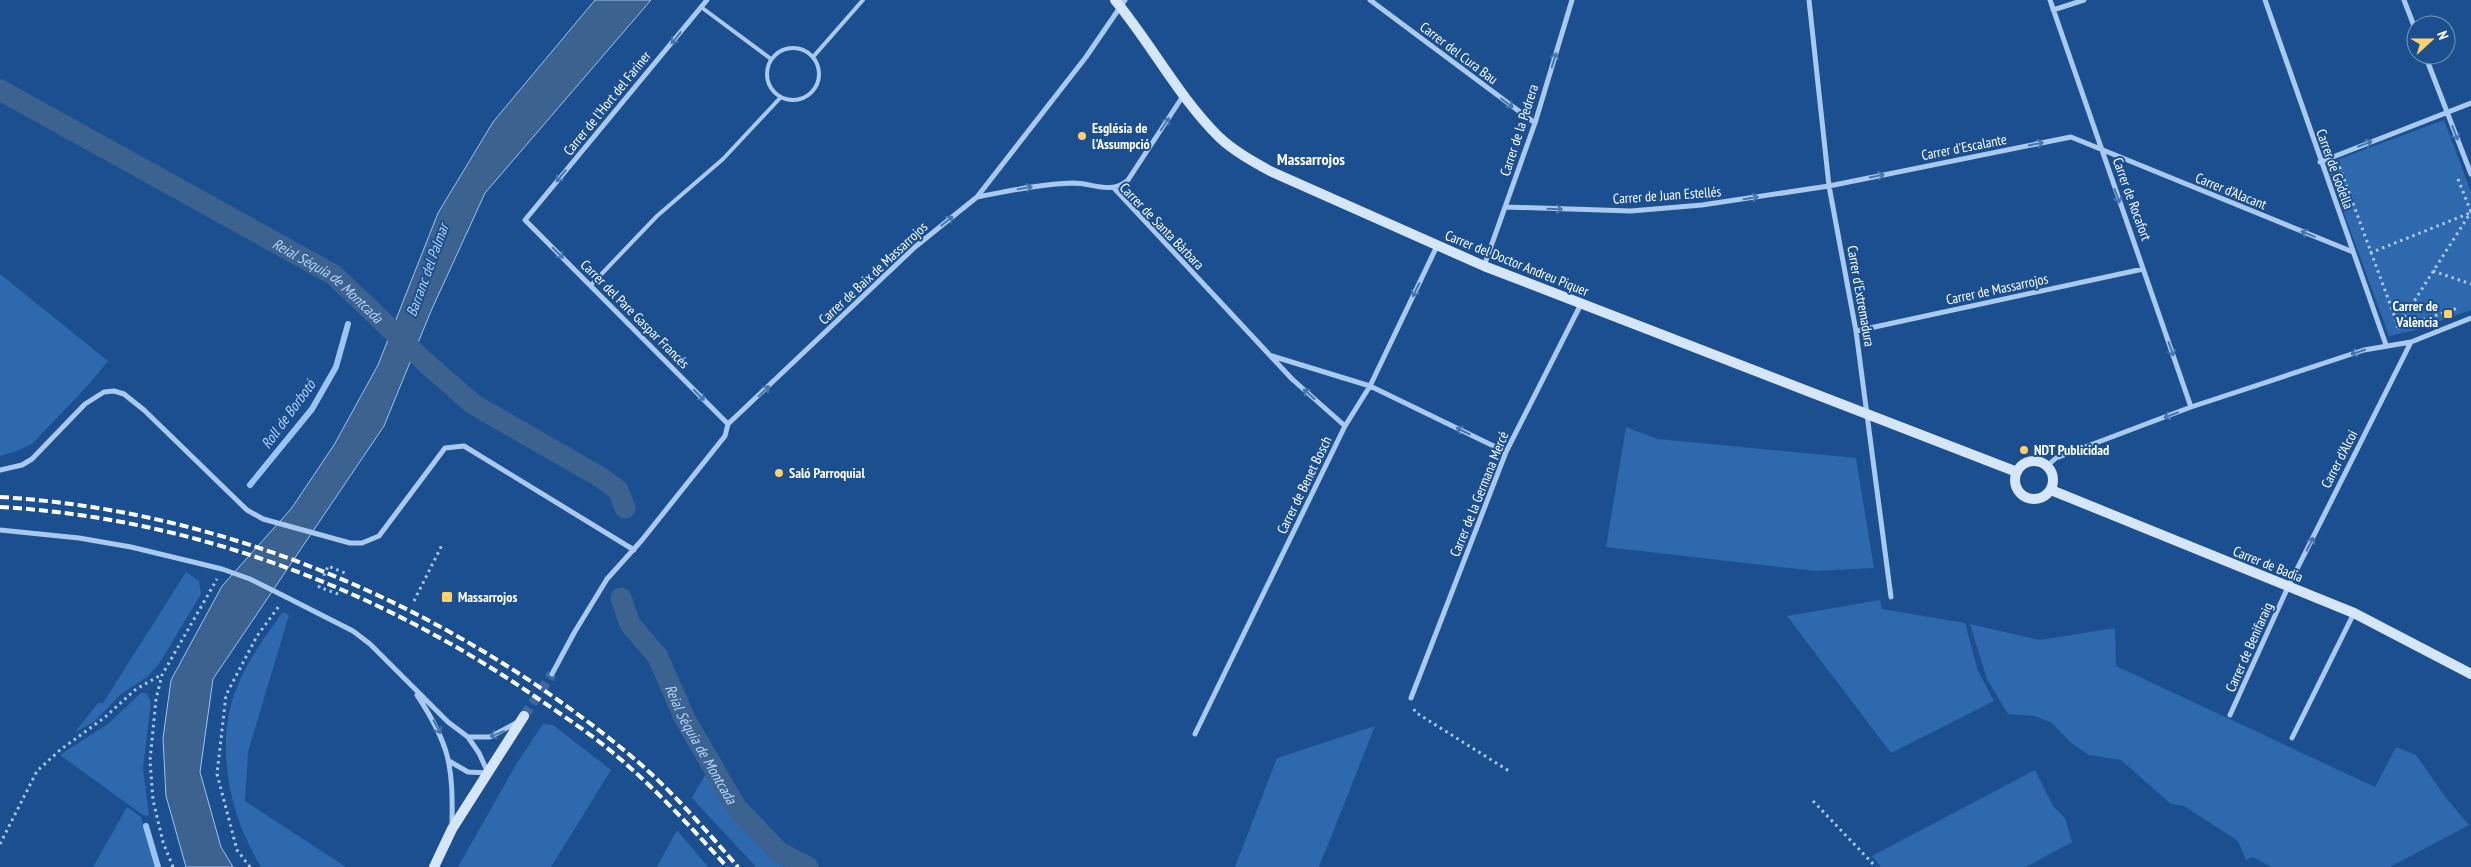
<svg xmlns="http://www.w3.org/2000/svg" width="2471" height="867" viewBox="0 0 2471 867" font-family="'PT Sans Narrow',sans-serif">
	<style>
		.green { fill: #2e69ad }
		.water { fill: #3c6290; stroke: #9cc4f0 }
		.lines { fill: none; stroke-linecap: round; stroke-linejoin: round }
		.stream { stroke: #9cc4f0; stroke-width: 6 }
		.canal { stroke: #3c6290; stroke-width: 21 }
		.secondary-tunnel { stroke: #3d69a0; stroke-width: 10; stroke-dasharray: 10 5; stroke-linecap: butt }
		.path { stroke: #a9c9ee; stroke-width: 3; stroke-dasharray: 2.5 4; stroke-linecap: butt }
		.lane { stroke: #a9c9ee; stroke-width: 4 }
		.street { stroke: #a9c9ee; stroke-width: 5 }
		.secondary { stroke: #d6e6fa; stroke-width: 10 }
		.rail { stroke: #fff; stroke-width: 4; stroke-dasharray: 9 4; stroke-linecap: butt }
		.oneway { stroke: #4674ac }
		.poi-dot { fill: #ffd166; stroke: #1b4f8f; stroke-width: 2 }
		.labels { text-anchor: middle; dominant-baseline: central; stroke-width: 4; stroke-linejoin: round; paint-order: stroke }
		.street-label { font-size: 14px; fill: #fff; stroke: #1b4f8f }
		.poi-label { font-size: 14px; font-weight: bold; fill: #fff; stroke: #1b4f8f; text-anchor: start }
		.water-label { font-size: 15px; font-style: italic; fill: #b5d3f5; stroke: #1b4f8f }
		.quarter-label { font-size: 16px; font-weight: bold; fill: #fff; stroke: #1b4f8f }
	</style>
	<rect width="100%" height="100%" fill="#1b4f8f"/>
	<path class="green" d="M 2444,120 L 2471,192 L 2471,310 L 2412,331 L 2389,336 L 2326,164 Z
		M 0,274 L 108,361 L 90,383 L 33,443 L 17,451 L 0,456 Z
		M 1626,427 L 1658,439 L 1856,458 L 1874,568 L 1816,571 L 1606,547 Z
		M 186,572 L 199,581 L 201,594 L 159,664 L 147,677 L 120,695 L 94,722 L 75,732 L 98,703 L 103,703 Z
		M 1880,600 L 1882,609 L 1965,623 L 1978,671 L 1994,701 L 1891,753 L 1787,616 Z
		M 283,612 L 289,615 L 248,752 L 245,801 L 346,867 L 261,867 C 233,821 218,762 230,709 C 238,674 262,640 283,612 Z
		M 1970,624 L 2040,640 L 2115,628 L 2116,666 L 2375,787 L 2396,747 L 2416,755 L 2447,799 L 2469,825 L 2390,867 L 2271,867 L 2253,857 L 2246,860 L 2238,841 L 2184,806 L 2171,804 L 2121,760 L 2089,755 L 2070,742 L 2052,723 L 2035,716 L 2008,714 L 1987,679 Z
		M 141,693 L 147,693 L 151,702 L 143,768 L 149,816 L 143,815 L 60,755 L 109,723 Z
		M 543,724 L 553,725 L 611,770 L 551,867 L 458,867 L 517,763 Z
		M 1375,726 L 1319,867 L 1235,867 L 1277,758 Z
		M 2035,770 L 2053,806 L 2065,818 L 2072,842 L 2026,867 L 1881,867 L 1872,856 Z
		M 706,773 L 734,817 L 784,867 L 756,867 L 692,798 Z
		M 127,807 L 141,817 L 156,867 L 93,867 Z
		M 677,830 L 708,867 L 657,867 Z"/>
	<path class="water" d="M 595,0 L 651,0 L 485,193 L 431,311 L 384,426 L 213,679 L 200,772 L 221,847 L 233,867 L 186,867 L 166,796 L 163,738 L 171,680 L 222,586 L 291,509 L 334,445 L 378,365 L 438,213 L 493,122 Z"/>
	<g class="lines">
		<path class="stream" d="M 250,485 L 312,409 L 336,367 L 348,324
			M 146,826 L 158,867"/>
		<g class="canal">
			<path id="s1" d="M 0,90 L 334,275 L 425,362 L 473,404 L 600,477 L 618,490 L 625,508"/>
			<path id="s2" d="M 621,598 L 630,624 L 658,657 L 684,717 L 736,807 L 779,852 L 808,867"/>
		</g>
		<path class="secondary-tunnel" d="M 524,716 L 552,674"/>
		<path class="path" d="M 2341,167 L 2340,168 L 2400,331
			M 2458,179 L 2471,212
			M 2370,253 L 2470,213
			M 2433,271 L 2471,284
			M 2397,328 L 2471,212
			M 2398,328 L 2458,308
			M 338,594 L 319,587 L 328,566 L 345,573
			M 414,601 L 443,543
			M 1414,709 L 1415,712 L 1509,771
			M 1813,801 L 1876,867
			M 0,844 L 37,771 L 60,750 L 104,718 L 136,689 L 161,675
			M 173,867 L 163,842 L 153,800 L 150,761 L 156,699 L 162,675 L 217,579
			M 250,867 L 237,850 L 217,774 L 226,695 L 257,636 L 279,606"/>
		<path class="lane" d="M 701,7 L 771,59
			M767 74a26 26 0 1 1 52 0a26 26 0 1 1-52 0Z
			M 813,57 L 863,0
			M 591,285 L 657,216 L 723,159 L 781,97"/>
		<path class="street" d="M 707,0 L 525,220 L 728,424
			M 1370,0 L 1535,123
			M 1809,0 L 1829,186 L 1856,331 L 1891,597
			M 2050,0 L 2191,407
			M 2265,0 L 2386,345
			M 2404,0 L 2416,31
			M 2053,10 L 2084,0
			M 2425,55 L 2471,174
			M 2320,162 L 2471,103
			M 1114,188 L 1292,379 L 1345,426
			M 977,197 C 1009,191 1041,184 1073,183 C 1093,183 1111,195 1128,180 L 1183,96
			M 1506,207 L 1631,211 L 1702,205 L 1829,186 L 2071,137 L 2353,252
			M 1484,266 L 1535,123 L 1572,0
			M 1856,331 L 2143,269
			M 1272,356 L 1370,386 L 1506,452
			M 2047,466 L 2056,458 L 2191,407 L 2364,350 L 2411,342 L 2471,318
			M 0,470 L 22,465 L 32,459 L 85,404 L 104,392 L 114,391 L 124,394 L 144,410 L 247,510 L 263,519 L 350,543 L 362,543 L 379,536 L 445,448 L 464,446 L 634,550
			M 0,530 L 79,538 L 131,547 L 222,569 L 250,579 L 286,597 L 353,631 L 370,644 L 448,722 L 468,737 L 479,753 L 488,773 L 468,772 L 449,761
			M 552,674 L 574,633 L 607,579 L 642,540 L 725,436 L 728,424 L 915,247 L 977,197 L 1086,57 L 1125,0
			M 417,695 C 450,745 453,765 452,825
			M 1411,698 L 1506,452 L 1581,304
			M 2230,715 L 2288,587 L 2411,342
			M 1195,734 L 1345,426 L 1370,386 L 1437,246
			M 468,737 L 490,737 L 516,723
			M 2292,738 L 2354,613"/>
		<path class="secondary" d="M 1115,0 C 1152,45 1178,96 1219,137 C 1234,151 1252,161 1270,171 L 1484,266 L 2017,472
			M2015 480a19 19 0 1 1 38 0a19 19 0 1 1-38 0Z
			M 2051,490 L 2354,613 L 2471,674
			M 434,867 L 452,829 L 524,716"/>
		<path class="rail" d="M 0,497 C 229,511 449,607 625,751 C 667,785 703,827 738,867
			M 0,507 C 192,518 379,589 537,698 C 562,715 588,732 612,752 C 653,786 691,827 727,867"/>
	</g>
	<defs><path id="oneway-shaft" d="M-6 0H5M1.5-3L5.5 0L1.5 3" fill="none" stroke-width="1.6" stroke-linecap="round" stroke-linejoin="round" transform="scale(1.25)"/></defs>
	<g class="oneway">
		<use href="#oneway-shaft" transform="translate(676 38) rotate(129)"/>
		<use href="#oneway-shaft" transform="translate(1554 60) rotate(-73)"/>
		<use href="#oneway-shaft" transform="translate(1507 103) rotate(37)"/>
		<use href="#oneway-shaft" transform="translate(1165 124) rotate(-56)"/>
		<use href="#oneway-shaft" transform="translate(2455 133) rotate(69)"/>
		<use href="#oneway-shaft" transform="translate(2036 144) rotate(-11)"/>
		<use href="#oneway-shaft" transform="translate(2365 144) rotate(-21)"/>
		<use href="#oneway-shaft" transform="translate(561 176) rotate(129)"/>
		<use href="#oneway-shaft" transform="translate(1877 176) rotate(-11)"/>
		<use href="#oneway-shaft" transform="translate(1025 188) rotate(-9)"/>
		<use href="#oneway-shaft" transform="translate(2117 196) rotate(70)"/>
		<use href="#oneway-shaft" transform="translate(1751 198) rotate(-9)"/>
		<use href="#oneway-shaft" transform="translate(1555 209) rotate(2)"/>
		<use href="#oneway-shaft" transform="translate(947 221) rotate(-39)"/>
		<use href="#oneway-shaft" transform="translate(2308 234) rotate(-158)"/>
		<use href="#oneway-shaft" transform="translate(558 253) rotate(45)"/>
		<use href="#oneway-shaft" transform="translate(1416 290) rotate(116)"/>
		<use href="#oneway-shaft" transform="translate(2171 349) rotate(71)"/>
		<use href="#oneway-shaft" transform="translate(2358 352) rotate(162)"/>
		<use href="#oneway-shaft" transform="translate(764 391) rotate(-44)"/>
		<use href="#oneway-shaft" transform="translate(1309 394) rotate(-138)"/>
		<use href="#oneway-shaft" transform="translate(699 395) rotate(45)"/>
		<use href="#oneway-shaft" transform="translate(2171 415) rotate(159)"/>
		<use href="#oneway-shaft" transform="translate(1463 431) rotate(-154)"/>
		<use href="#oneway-shaft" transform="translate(2310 544) rotate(-63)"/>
		<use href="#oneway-shaft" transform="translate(437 727) rotate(62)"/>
		<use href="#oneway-shaft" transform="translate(497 734) rotate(158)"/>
	</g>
	<g class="poi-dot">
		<circle cx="1082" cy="136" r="5"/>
		<rect x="2443" y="309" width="10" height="10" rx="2.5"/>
		<circle cx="2024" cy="450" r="5"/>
		<circle cx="779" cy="473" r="5"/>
		<rect x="441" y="591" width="12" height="12" rx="2.5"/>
	</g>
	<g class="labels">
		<g class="street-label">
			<text transform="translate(1459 53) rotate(37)">Carrer del Cura Bau</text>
			<text transform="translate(607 103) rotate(-51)">Carrer de l'Hort del Fariner</text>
			<text transform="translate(1519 130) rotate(-72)">Carrer de la Pedrera</text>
			<text transform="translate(1964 147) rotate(-11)">Carrer d'Escalante</text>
			<text transform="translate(2335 169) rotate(70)">Carrer de Godella</text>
			<text transform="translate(2231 191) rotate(22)">Carrer d'Alacant</text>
			<text transform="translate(1667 195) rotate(-4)">Carrer de Juan Estellés</text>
			<text transform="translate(2132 199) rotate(70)">Carrer de Rocafort</text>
			<text transform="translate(1162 226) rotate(46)">Carrer de Santa Bàrbara</text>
			<text transform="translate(1517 263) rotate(22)">Carrer del Doctor Andreu Piquer</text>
			<text transform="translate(873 273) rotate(-43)">Carrer de Baix de Massarrojos</text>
			<text transform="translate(1997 289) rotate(-12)">Carrer de Massarrojos</text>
			<text transform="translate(1861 296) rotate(80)">Carrer d'Extremadura</text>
			<text transform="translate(635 314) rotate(45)">Carrer del Pare Gaspar Francés</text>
			<text transform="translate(2339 459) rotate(-63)">Carrer d'Alcoi</text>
			<text transform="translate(1304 485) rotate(-64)">Carrer de Benet Bosch</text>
			<text transform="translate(1479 494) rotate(-68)">Carrer de la Germana Mercé</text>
			<text transform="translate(2268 564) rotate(22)">Carrer de Badia</text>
			<text transform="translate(2249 647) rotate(-66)">Carrer de Benifaraig</text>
		</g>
		<g class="poi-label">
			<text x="1092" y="128">Església de<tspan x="1092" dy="16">l'Assumpció</tspan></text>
			<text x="2438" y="306" text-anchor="end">Carrer de<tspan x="2438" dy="16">València</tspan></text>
			<text x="2034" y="450">NDT Publicidad</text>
			<text x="789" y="473">Saló Parroquial</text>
			<text x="458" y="597">Massarrojos</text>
		</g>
		<g class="water-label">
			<text transform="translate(427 270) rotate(-70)">Barranc del Palmar</text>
			<text stroke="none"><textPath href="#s1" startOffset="380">Reial Séquia de Montcada</textPath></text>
			<text transform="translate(288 414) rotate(-54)">Roll de Borbotó</text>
			<text stroke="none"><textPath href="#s2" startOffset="168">Reial Séquia de Montcada</textPath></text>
		</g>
		<g class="quarter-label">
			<text x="1311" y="159">Massarrojos</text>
		</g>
	</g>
	<g transform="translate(2431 40) rotate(69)"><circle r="24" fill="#1b4f8f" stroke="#7695bc"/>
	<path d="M0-4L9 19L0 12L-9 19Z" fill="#ffd166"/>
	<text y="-8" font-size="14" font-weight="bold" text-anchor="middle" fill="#ffffff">N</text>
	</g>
</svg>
